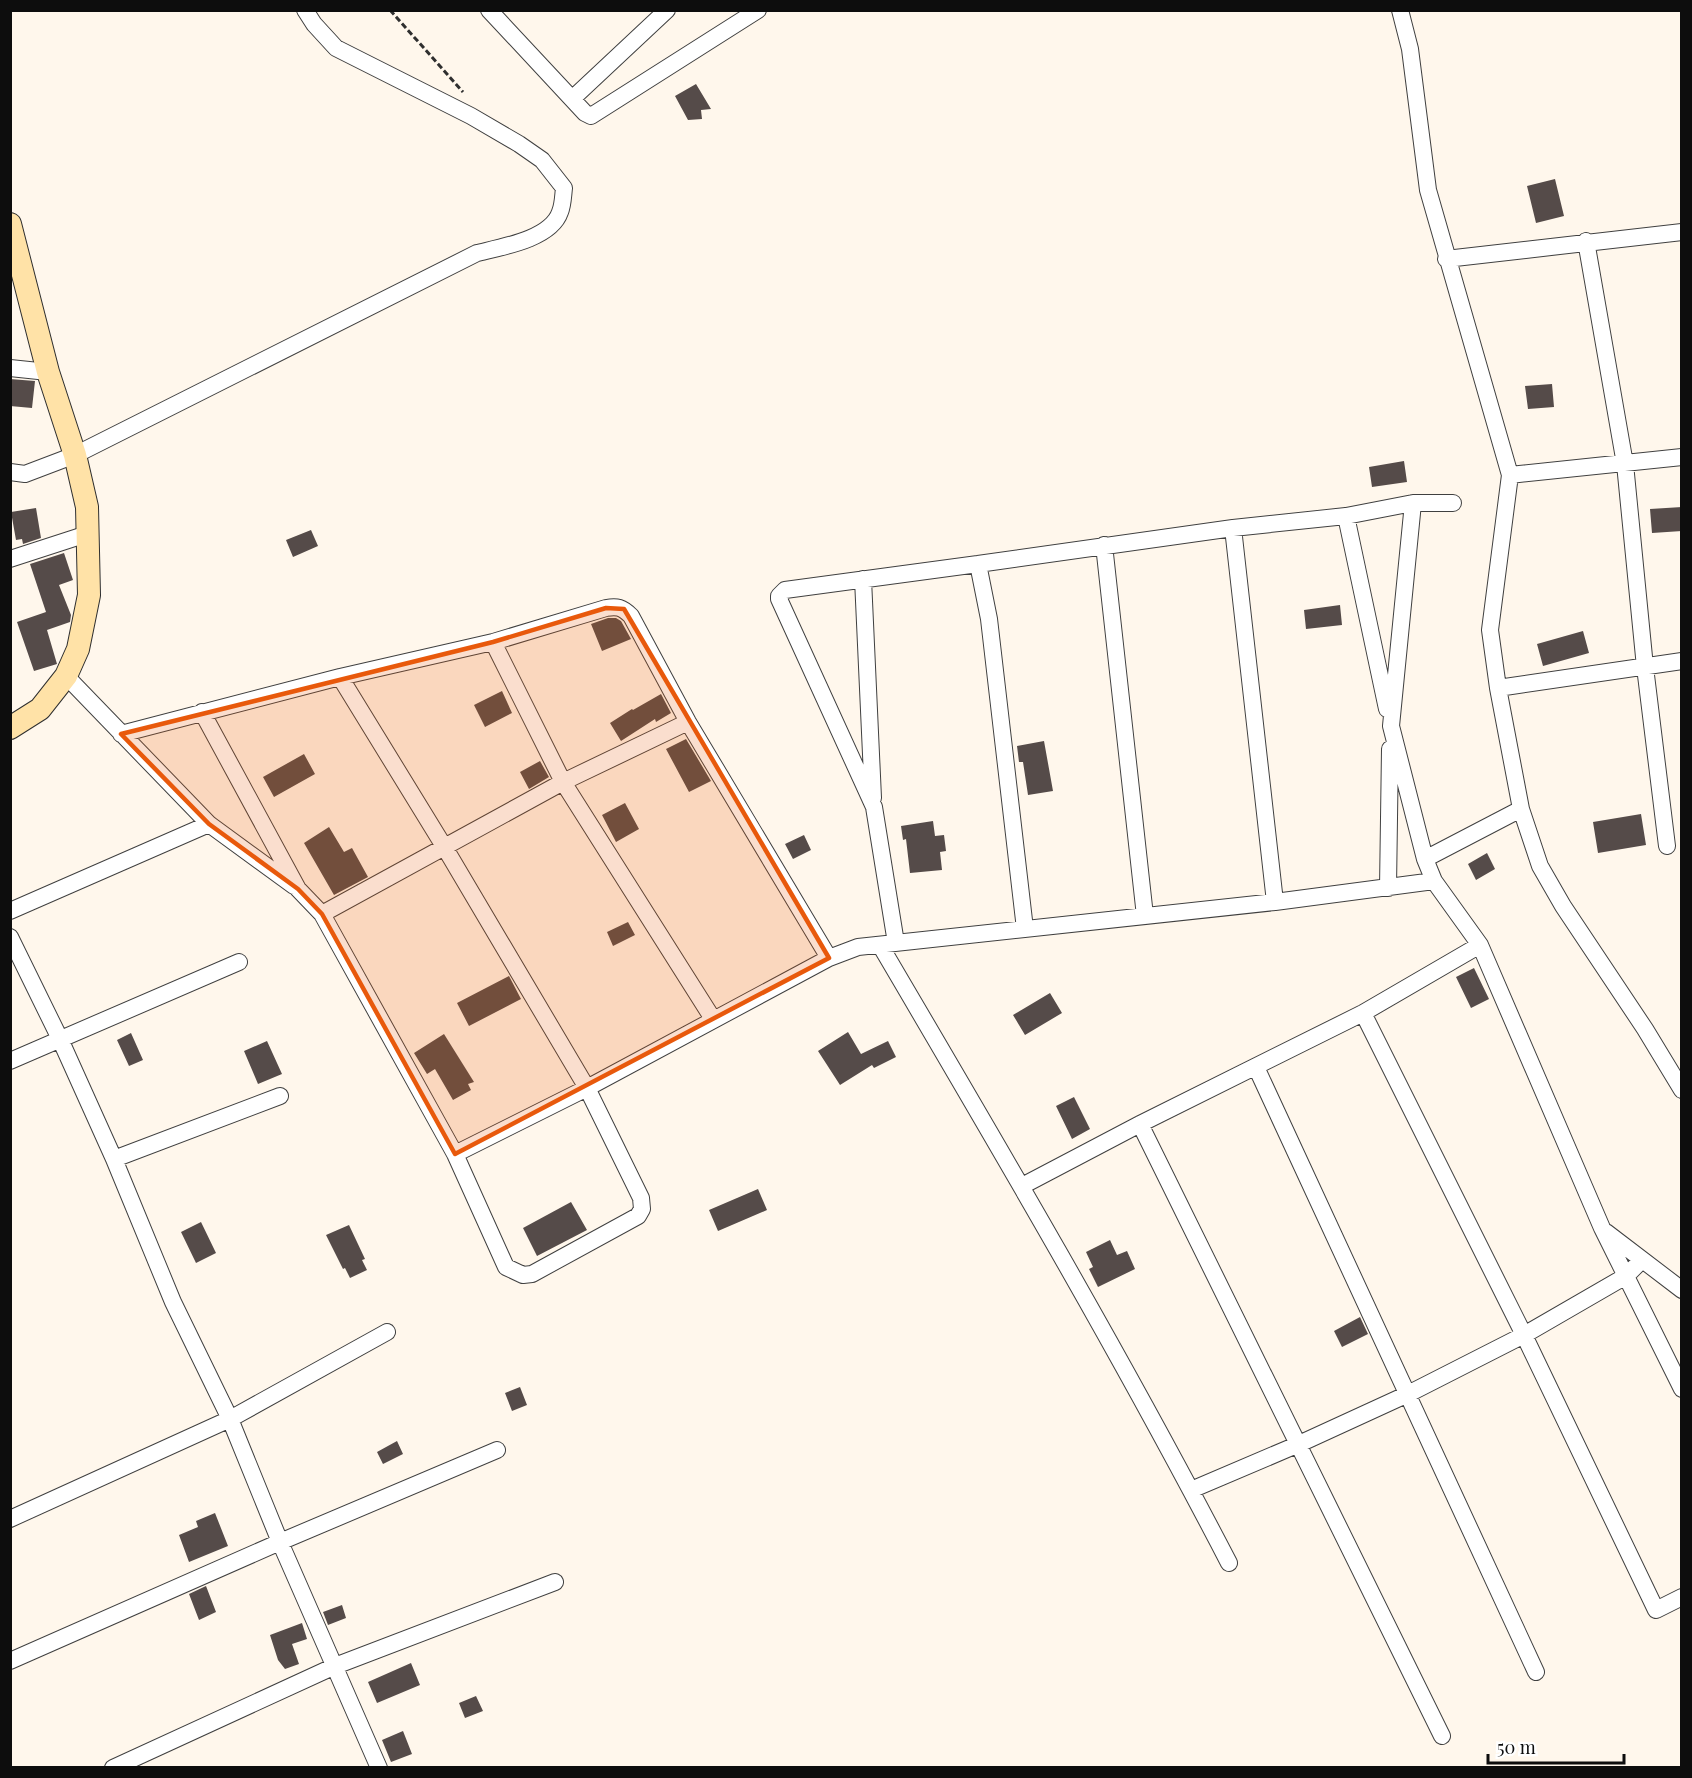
<svg xmlns="http://www.w3.org/2000/svg" width="1692" height="1778" viewBox="0 0 1692 1778" font-family="'Playfair Display',serif">
	<style>
		.building { fill: #554b49 }
		.lines { fill: none; stroke-linecap: round; stroke-linejoin: round }
		.street-casing { stroke: #404040; stroke-width: 18 }
		.secondary-casing { stroke: #2f2f2f; stroke-width: 24 }
		.path { stroke: #2f2f2f; stroke-width: 3; stroke-dasharray: 6 3; stroke-linecap: butt }
		.street { stroke: #fff; stroke-width: 16 }
		.secondary { stroke: #ffe2a7; stroke-width: 22 }
		.marked { fill: #e8590c; fill-opacity: 0.2; stroke: #e8590c; stroke-width: 4.5; stroke-linejoin: round }
	</style>
	<rect width="100%" height="100%" fill="#fff7ec"/>
	<path class="building" d="M 696,84 L 711,109 L 701,110 L 702,119 L 688,120 L 675,96 Z
		M 1555,179 L 1564,216 L 1536,223 L 1527,186 Z
		M 10,379 L 35,381 L 32,408 L 10,406 Z
		M 1552,384 L 1554,407 L 1528,409 L 1525,386 Z
		M 1404,461 L 1407,482 L 1372,487 L 1369,467 Z
		M 1682,507 L 1682,531 L 1652,533 L 1650,509 Z
		M 36,508 L 41,538 L 23,544 L 22,539 L 16,540 L 11,512 Z
		M 311,530 L 318,546 L 293,557 L 286,540 Z
		M 64,553 L 73,580 L 59,585 L 71,615 L 70,622 L 47,630 L 57,664 L 34,671 L 17,622 L 46,612 L 30,564 Z
		M 1340,605 L 1342,625 L 1306,629 L 1304,610 Z
		M 608,618 L 616,618 L 621,621 L 631,639 L 602,651 L 591,624 Z
		M 1583,631 L 1589,653 L 1543,666 L 1537,644 Z
		M 502,691 L 512,713 L 485,727 L 474,705 Z
		M 661,694 L 671,713 L 656,722 L 655,719 L 621,741 L 610,723 L 632,709 L 633,710 Z
		M 686,739 L 711,781 L 689,792 L 666,749 Z
		M 1044,741 L 1053,791 L 1028,795 L 1023,762 L 1019,762 L 1017,746 Z
		M 304,754 L 315,774 L 274,797 L 263,777 Z
		M 540,761 L 549,777 L 529,789 L 520,772 Z
		M 625,803 L 639,829 L 616,842 L 602,815 Z
		M 1641,814 L 1646,845 L 1598,853 L 1593,822 Z
		M 933,821 L 935,836 L 944,835 L 946,851 L 940,852 L 942,870 L 910,873 L 906,839 L 903,840 L 901,826 Z
		M 329,827 L 344,852 L 352,848 L 368,877 L 334,895 L 304,843 Z
		M 804,835 L 811,850 L 793,859 L 785,844 Z
		M 1487,853 L 1495,869 L 1476,880 L 1468,864 Z
		M 628,922 L 635,935 L 613,946 L 607,932 Z
		M 1474,968 L 1489,999 L 1471,1008 L 1456,977 Z
		M 509,976 L 521,999 L 469,1026 L 457,1003 Z
		M 1050,993 L 1062,1013 L 1025,1035 L 1013,1015 Z
		M 848,1032 L 861,1054 L 888,1041 L 896,1057 L 874,1068 L 872,1065 L 840,1085 L 818,1051 Z
		M 131,1033 L 143,1060 L 129,1066 L 117,1040 Z
		M 444,1034 L 474,1082 L 468,1084 L 471,1090 L 453,1100 L 435,1069 L 427,1074 L 414,1053 Z
		M 267,1041 L 282,1074 L 258,1084 L 244,1051 Z
		M 1074,1097 L 1090,1129 L 1072,1139 L 1056,1106 Z
		M 758,1189 L 767,1210 L 718,1231 L 709,1210 Z
		M 571,1202 L 587,1230 L 537,1256 L 523,1228 Z
		M 201,1222 L 216,1253 L 196,1263 L 181,1232 Z
		M 349,1225 L 365,1259 L 362,1260 L 367,1270 L 350,1278 L 345,1268 L 343,1269 L 326,1235 Z
		M 1110,1240 L 1117,1255 L 1127,1251 L 1135,1269 L 1098,1287 L 1089,1269 L 1093,1267 L 1086,1252 Z
		M 1360,1317 L 1368,1334 L 1342,1347 L 1334,1331 Z
		M 520,1387 L 527,1405 L 512,1411 L 505,1393 Z
		M 397,1441 L 403,1454 L 383,1464 L 377,1452 Z
		M 215,1513 L 228,1546 L 189,1562 L 179,1535 L 198,1527 L 196,1521 Z
		M 206,1586 L 216,1612 L 199,1620 L 189,1594 Z
		M 342,1605 L 346,1618 L 328,1625 L 323,1612 Z
		M 302,1623 L 307,1639 L 292,1644 L 299,1664 L 285,1669 L 278,1660 L 270,1635 Z
		M 411,1663 L 420,1685 L 377,1703 L 368,1682 Z
		M 476,1696 L 483,1711 L 465,1718 L 459,1703 Z
		M 403,1731 L 412,1754 L 391,1762 L 382,1740 Z"/>
	<g class="lines">
		<defs>
			<path id="street" d="M 489,10 L 585,113 L 591,116 L 758,10
				M 1400,10 L 1410,49 L 1428,190 L 1510,475 L 1490,630 L 1498,688 L 1521,809 L 1540,866 L 1563,906 L 1645,1029 L 1682,1090
				M 572,99 L 667,10
				M 1586,241 L 1625,464 L 1645,667 L 1667,846
				M 1446,259 L 1682,232
				M 10,368 L 48,372
				M 10,472 L 25,474 L 75,455 L 477,253 C 502,247 551,239 560,212 C 563,205 563,196 564,188 L 542,160 L 519,144 L 471,116 L 336,48 L 314,24 L 305,10
				M 1510,475 L 1682,457
				M 1413,503 L 1391,726 L 1425,859 L 1434,881 L 1480,945 L 1602,1228 L 1682,1389
				M 1346,516 L 1387,709
				M 1233,528 L 1275,902
				M 1104,545 L 1145,916
				M 10,559 L 87,534
				M 863,579 L 873,798
				M 493,642 L 563,782 L 713,1019
				M 66,676 L 209,824 L 294,886
				M 1498,688 L 1682,661
				M 202,712 L 298,889 L 322,914 L 455,1154 L 506,1267 L 523,1275 L 532,1274 L 638,1216 L 642,1209 L 641,1198 L 587,1088 L 445,848 L 340,677
				M 121,734 L 340,677 L 493,642 L 606,608 C 617,606 622,607 631,616 L 688,722 L 829,958
				M 1425,859 L 1521,809
				M 1388,888 L 1390,749
				M 10,911 L 209,824
				M 322,914 L 563,782 L 688,722
				M 1025,929 L 989,619 L 978,564 L 1233,528 L 1346,516 L 1413,503 L 1453,503
				M 10,937 L 60,1039 L 114,1159 L 173,1302 L 230,1419 L 280,1542 L 379,1768
				M 896,943 L 874,807 L 779,599 L 779,596 L 785,590 L 978,564
				M 880,945 C 1000,1149 1120,1353 1229,1563
				M 1363,1013 L 1524,1335 L 1656,1610 L 1682,1597
				M 10,1061 L 239,962
				M 1256,1067 L 1536,1672
				M 1140,1124 L 1442,1736
				M 455,1154 L 587,1088 L 829,958 L 858,947 L 1275,902 L 1434,881
				M 114,1159 L 280,1096
				M 1022,1186 L 1140,1124 L 1363,1013 L 1480,945
				M 1606,1232 L 1682,1290
				M 1191,1490 L 1299,1444 L 1408,1394 L 1524,1335 L 1626,1276 L 1642,1260
				M 10,1519 L 230,1419 L 387,1332
				M 10,1661 L 280,1542 L 497,1450
				M 113,1768 L 335,1666 L 555,1582"/>
			<path id="secondary" d="M 10,224 L 48,372 L 75,455 L 87,507 L 89,595 L 78,649 L 66,676 L 40,709 L 10,728"/>
		</defs>
		<use href="#street" class="street-casing"/>
		<use href="#secondary" class="secondary-casing"/>
		<path class="path" d="M 390,10 L 463,92"/>
		<use href="#street" class="street"/>
		<use href="#secondary" class="secondary"/>
	</g>
	<path class="marked" d="M 606,608 L 624,609 L 829,958 L 455,1154 L 322,914 L 298,889 L 209,824 L 121,734 L 493,642 Z"/>
	<rect width="1692" height="1778" fill="none" stroke="#0d0d0d" stroke-width="24"/>
	<path d="M1488 1754v9h136v-9" fill="none" stroke="#0d0d0d" stroke-width="3"/>
	<text x="1497" y="1754" font-size="18" fill="#0d0d0d" stroke="#ffffff" stroke-width="4.5" paint-order="stroke">50 m</text>
</svg>
